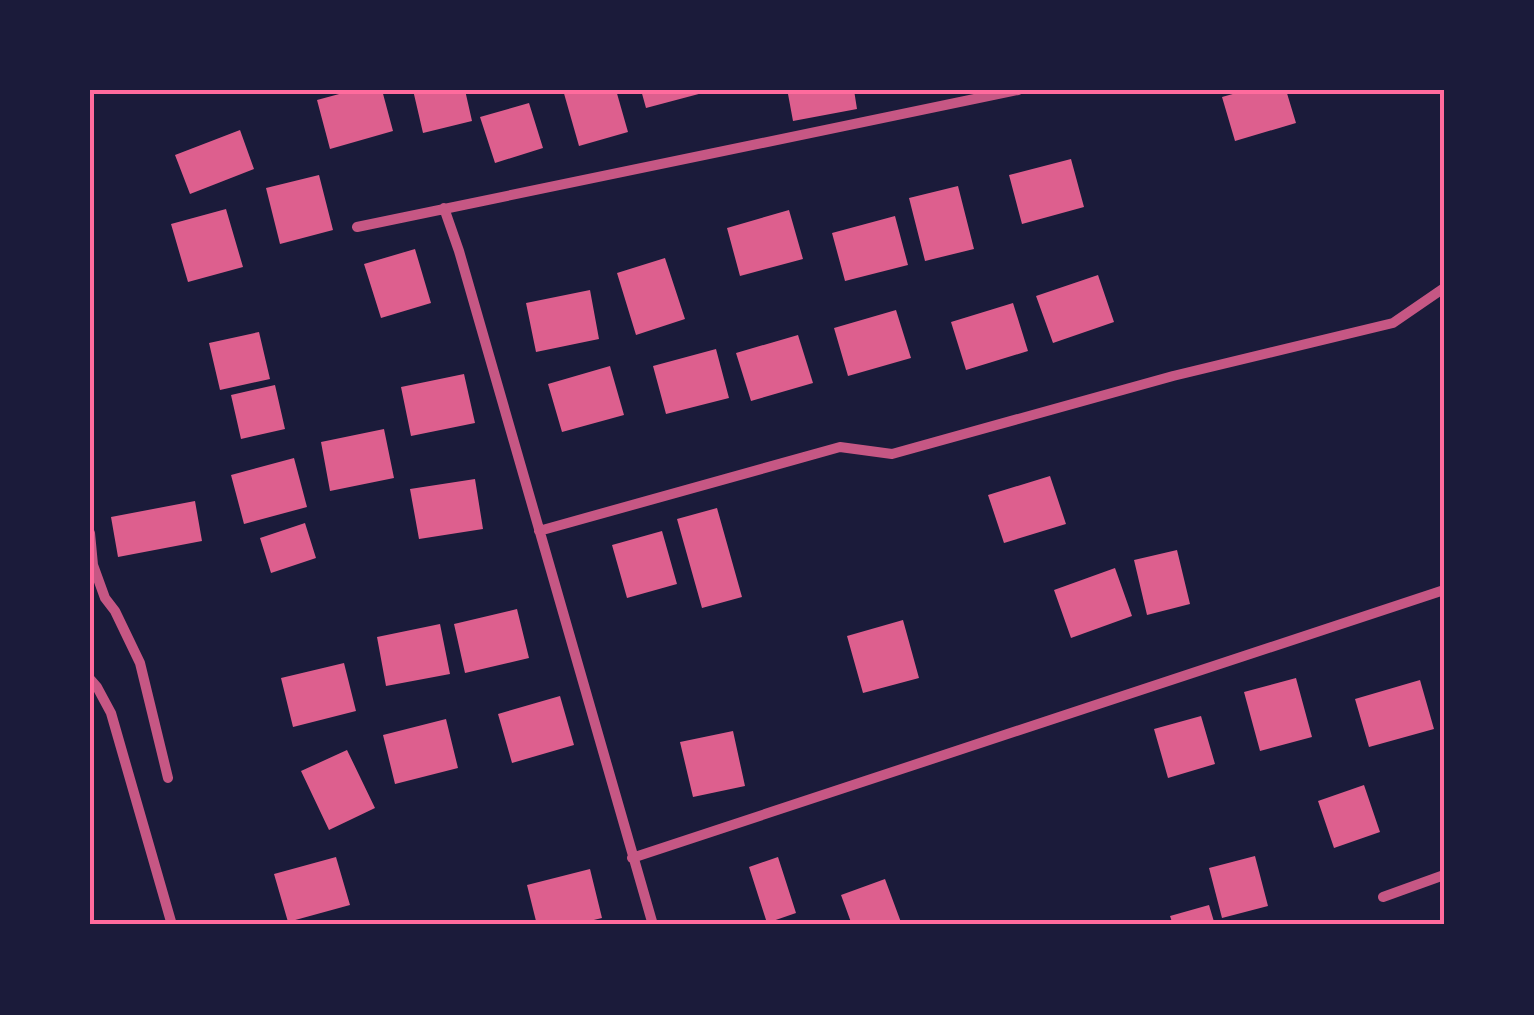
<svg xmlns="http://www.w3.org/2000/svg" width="1534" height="1015" viewBox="0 0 1534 1015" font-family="'IBM Plex Sans',sans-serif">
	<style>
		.building { fill: #dd5f8e }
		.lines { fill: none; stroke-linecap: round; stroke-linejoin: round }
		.minor { stroke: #c65784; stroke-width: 10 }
		.neatline { fill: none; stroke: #ff6b9d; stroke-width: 4 }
	</style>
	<rect width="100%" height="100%" fill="#1b1b3a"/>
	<path class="building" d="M 354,90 L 382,90 L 393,131 L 330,149 L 317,100 Z
		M 413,90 L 465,90 L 472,121 L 423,133 Z
		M 563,90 L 616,90 L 628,132 L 579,146 Z
		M 641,90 L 710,90 L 710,91 L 646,108 Z
		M 808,90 L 854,90 L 857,109 L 793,121 L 788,94 Z
		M 1247,90 L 1286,90 L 1296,123 L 1235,141 L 1222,97 Z
		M 529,103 L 543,148 L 495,163 L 480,117 Z
		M 240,130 L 254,169 L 190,194 L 175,155 Z
		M 1071,159 L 1084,207 L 1022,224 L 1009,175 Z
		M 319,175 L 333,230 L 280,244 L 266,188 Z
		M 958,186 L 974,249 L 925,261 L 909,198 Z
		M 226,209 L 243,267 L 188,282 L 171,224 Z
		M 789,210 L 803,259 L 740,276 L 727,228 Z
		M 895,216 L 908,265 L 845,281 L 832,233 Z
		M 415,249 L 431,303 L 381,318 L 364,264 Z
		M 665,258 L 685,319 L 636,335 L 617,273 Z
		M 1098,275 L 1114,322 L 1053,343 L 1036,296 Z
		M 590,290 L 599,339 L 536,352 L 526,303 Z
		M 1013,303 L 1028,351 L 966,370 L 951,322 Z
		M 896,310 L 911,358 L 848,376 L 834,328 Z
		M 259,332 L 270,379 L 220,390 L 209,343 Z
		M 798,335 L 813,383 L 751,401 L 736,353 Z
		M 716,349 L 729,398 L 666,414 L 653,366 Z
		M 610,366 L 624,415 L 562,432 L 548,384 Z
		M 464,374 L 475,423 L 411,436 L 401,387 Z
		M 275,385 L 285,429 L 241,439 L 231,395 Z
		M 384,429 L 394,478 L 330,491 L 321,442 Z
		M 294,458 L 307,507 L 244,524 L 231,475 Z
		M 1050,476 L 1066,524 L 1004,543 L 988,495 Z
		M 475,479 L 483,529 L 419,539 L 410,489 Z
		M 195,501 L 202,541 L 118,557 L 111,517 Z
		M 717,508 L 742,597 L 702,608 L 677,519 Z
		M 305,523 L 316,558 L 271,573 L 260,538 Z
		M 662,531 L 677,584 L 627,598 L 612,545 Z
		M 1177,550 L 1190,604 L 1147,615 L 1134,560 Z
		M 1115,568 L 1132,616 L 1071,638 L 1054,590 Z
		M 517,609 L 529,658 L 465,673 L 454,624 Z
		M 903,620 L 919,678 L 863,693 L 847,636 Z
		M 440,624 L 450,674 L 386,686 L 377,637 Z
		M 344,663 L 356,711 L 293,727 L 281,678 Z
		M 1296,678 L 1312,737 L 1260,751 L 1244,692 Z
		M 1420,680 L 1434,729 L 1369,747 L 1355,699 Z
		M 560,696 L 574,745 L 512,763 L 498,714 Z
		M 1201,716 L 1215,764 L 1168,778 L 1154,729 Z
		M 446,719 L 458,768 L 395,784 L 383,735 Z
		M 733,731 L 745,786 L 693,797 L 680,742 Z
		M 347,750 L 375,808 L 329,830 L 301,771 Z
		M 1364,785 L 1380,832 L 1334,848 L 1318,801 Z
		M 1255,856 L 1268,906 L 1222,918 L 1209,868 Z
		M 336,857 L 350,905 L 288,922 L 274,874 Z
		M 778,857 L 796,913 L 767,923 L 749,867 Z
		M 590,869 L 602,918 L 573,925 L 537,925 L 527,885 Z
		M 885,879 L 902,925 L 852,925 L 841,895 Z
		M 1209,905 L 1215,925 L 1173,925 L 1170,916 Z"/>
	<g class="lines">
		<path class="minor" d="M 444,208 L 459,251 L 653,925
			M 357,227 L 1018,90
			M 539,531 L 840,447 L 892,454 L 1173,376 L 1393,323 L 1444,288
			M 90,533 L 93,565 L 105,598 L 115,611 L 140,663 L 168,778
			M 90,679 L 97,687 L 111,713 L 172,925
			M 632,858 L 1444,590
			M 1383,897 L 1444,875"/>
	</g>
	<rect width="1534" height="1015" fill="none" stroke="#1b1b3a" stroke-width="185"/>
	<rect x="92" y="92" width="1350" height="830" class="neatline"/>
</svg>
